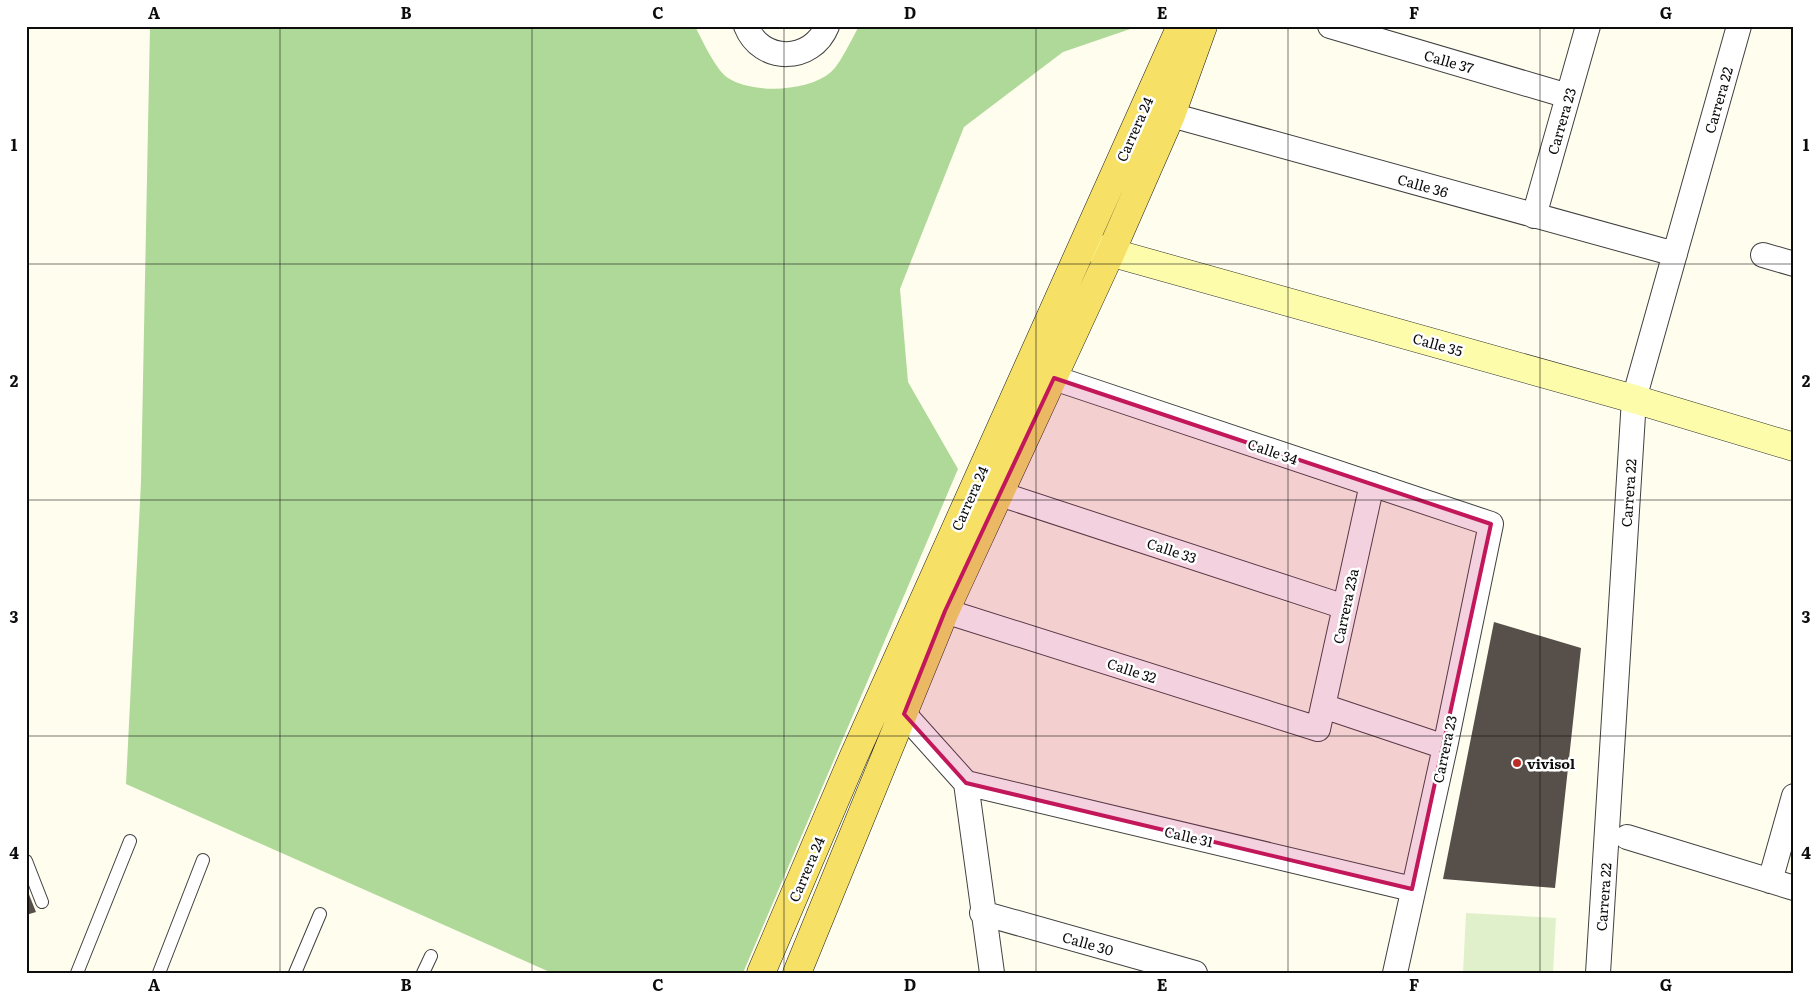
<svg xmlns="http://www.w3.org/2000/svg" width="1820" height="999" viewBox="0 0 1820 999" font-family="Literata,serif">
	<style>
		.forest { fill: #afd998 }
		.pitch { fill: #dff0ca }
		.building { fill: #564f4a }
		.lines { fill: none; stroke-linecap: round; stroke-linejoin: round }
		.lane-casing { stroke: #404040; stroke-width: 14 }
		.street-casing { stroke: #404040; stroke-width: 26 }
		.secondary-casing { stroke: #2f2f2f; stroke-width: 29 }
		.primary-casing { stroke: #1e1e1e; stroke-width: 29 }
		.lane { stroke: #fff; stroke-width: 12 }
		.street { stroke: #fff; stroke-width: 24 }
		.secondary { stroke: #fdfcaa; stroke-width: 28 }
		.primary { stroke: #f6e066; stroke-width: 28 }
		.marked { fill: #c2185b; fill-opacity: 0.2; stroke: #c2185b; stroke-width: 4; stroke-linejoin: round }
		.grid { fill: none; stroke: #0d0d0d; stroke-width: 1; stroke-opacity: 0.55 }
		.poi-dot { fill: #bb2e28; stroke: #fff; stroke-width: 2 }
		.labels { text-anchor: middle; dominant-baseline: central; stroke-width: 5; stroke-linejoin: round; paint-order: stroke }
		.street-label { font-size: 14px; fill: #0d0d0d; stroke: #fff }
		.poi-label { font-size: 14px; font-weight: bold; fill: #0d0d0d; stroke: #fff; text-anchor: start }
		.neatline { fill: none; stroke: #0d0d0d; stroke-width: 2 }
		.grid-label { font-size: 16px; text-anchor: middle; font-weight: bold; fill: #0d0d0d }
	</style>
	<rect width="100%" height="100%" fill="#fffdee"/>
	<path class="forest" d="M 150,26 L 695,26 C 702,40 716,70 728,78 C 753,94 808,92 831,72 C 839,66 853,37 859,26 L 1139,26 L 1063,52 L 964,127 L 900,289 L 908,382 L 958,469 L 743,973 L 552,973 L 126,784 L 141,482 Z"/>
	<path class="pitch" d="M 1466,913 L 1556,918 L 1553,973 L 1463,973 Z"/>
	<path class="building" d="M 1494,622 L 1581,648 L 1555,888 L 1443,879 Z
		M 26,887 L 36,912 L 26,915 Z"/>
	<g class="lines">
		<defs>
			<path id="lane" d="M 26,861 L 42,902
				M 77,973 L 130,841
				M 159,973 L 203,860
				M 295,973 L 320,914
				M 423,973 L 431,956"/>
			<path id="street" d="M 746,26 C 761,64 812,63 827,26
				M 1330,26 L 1568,96
				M 1171,115 L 1675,254
				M 1534,216 L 1588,26
				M 1763,255 L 1794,264
				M 1054,378 L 1491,524 L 1445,747 L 1395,973
				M 1000,494 L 1345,607
				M 945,611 L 1318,729 L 1372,484
				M 1323,706 L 1445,747
				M 904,714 L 966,783 L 992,973
				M 966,783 L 1412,889
				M 1627,837 L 1794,888
				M 1770,881 L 1794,796
				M 982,913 L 1195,973
				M 1598,973 L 1634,399 L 1739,26"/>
			<path id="secondary" d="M 1088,246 L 1634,399 L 1794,447"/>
			<path id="primary" d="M 761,973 L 853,758 L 1181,26
				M 797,973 L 945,611 L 1111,252 L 1171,115 L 1203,26"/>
		</defs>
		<use href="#lane" class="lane-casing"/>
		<use href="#street" class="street-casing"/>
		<use href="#secondary" class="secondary-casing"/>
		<use href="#primary" class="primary-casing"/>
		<use href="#lane" class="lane"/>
		<use href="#street" class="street"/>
		<use href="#secondary" class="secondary"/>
		<use href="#primary" class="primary"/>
	</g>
	<path class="marked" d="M 1054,378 L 1491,524 L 1412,889 L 966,783 L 904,714 L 945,611 Z"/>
	<path class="grid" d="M 280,26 L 280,973M 532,26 L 532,973M 784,26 L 784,973M 1036,26 L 1036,973M 1288,26 L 1288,973M 1540,26 L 1540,973M 26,264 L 1794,264M 26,500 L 1794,500M 26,736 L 1794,736"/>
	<circle class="poi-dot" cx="1517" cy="763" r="5"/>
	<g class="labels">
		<g class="street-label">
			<text transform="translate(1449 61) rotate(16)">Calle 37</text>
			<text transform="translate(1718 100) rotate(-74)">Carrera 22</text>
			<text transform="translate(1561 121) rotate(-74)">Carrera 23</text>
			<text transform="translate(1134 129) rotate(-66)">Carrera 24</text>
			<text transform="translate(1423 185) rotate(16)">Calle 36</text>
			<text transform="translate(1438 344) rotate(16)">Calle 35</text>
			<text transform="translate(1273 451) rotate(19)">Calle 34</text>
			<text transform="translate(1628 493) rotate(-86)">Carrera 22</text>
			<text transform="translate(969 498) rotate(-66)">Carrera 24</text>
			<text transform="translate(1172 550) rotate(18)">Calle 33</text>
			<text transform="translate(1345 606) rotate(-78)">Carrera 23a</text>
			<text transform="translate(1132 670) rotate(18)">Calle 32</text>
			<text transform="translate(1444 749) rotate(-78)">Carrera 23</text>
			<text transform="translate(1189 836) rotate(13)">Calle 31</text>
			<text transform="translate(806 869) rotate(-67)">Carrera 24</text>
			<text transform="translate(1603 897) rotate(-86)">Carrera 22</text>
			<text transform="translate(1088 943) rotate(16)">Calle 30</text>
		</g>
		<g class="poi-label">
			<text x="1527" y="763">vivisol</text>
		</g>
	</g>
	<rect width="1820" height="999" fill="none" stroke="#ffffff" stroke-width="55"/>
	<rect x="28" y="28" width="1764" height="944" class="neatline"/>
	<g class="grid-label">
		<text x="154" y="19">A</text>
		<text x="406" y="19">B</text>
		<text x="658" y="19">C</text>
		<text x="910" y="19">D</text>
		<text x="1162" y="19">E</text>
		<text x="1414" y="19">F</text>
		<text x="1666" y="19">G</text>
		<text x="14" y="151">1</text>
		<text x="1806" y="151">1</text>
		<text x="14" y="387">2</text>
		<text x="1806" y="387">2</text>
		<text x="14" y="623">3</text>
		<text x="1806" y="623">3</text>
		<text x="14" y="859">4</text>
		<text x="1806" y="859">4</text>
		<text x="154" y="991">A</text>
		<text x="406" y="991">B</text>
		<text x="658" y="991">C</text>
		<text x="910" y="991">D</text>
		<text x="1162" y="991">E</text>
		<text x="1414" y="991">F</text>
		<text x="1666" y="991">G</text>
	</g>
</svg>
